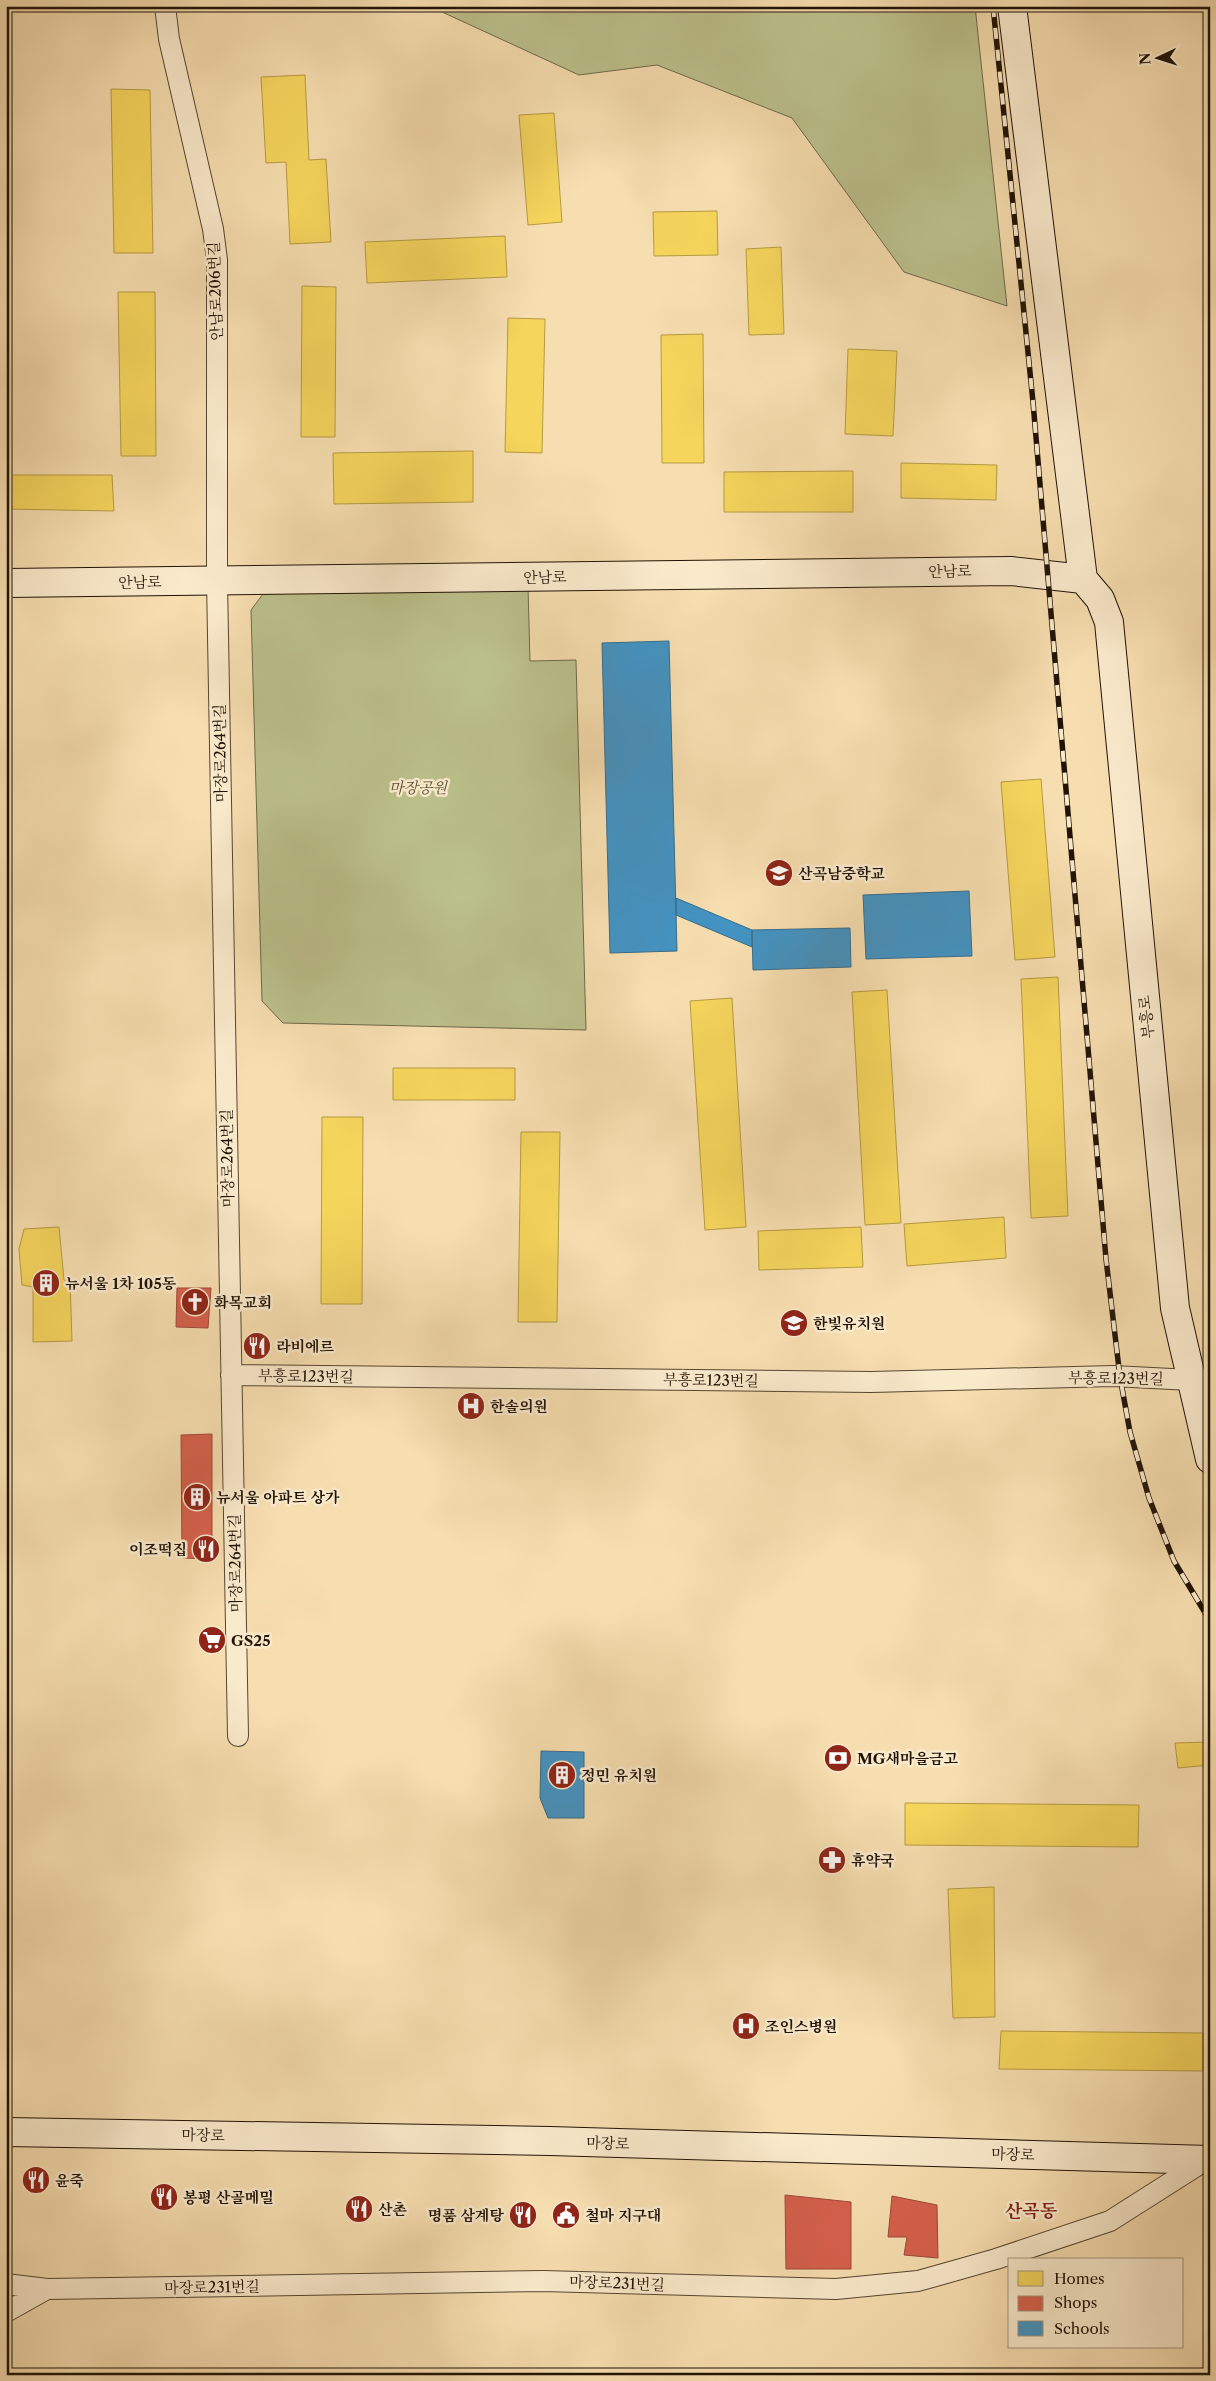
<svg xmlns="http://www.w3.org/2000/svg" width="1216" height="2381" viewBox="0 0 1216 2381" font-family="'Libre Caslon Text','Noto Serif KR',serif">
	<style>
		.green { fill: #bcc18c; stroke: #6e6a49 }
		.homes { fill: #f6d55c; stroke: #b69b42 }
		.shops { fill: #d6604d; stroke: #9f4938 }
		.schools { fill: #4393c3; stroke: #386d8a }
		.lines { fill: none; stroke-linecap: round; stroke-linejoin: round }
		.street-casing { stroke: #564630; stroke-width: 22 }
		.secondary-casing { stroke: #201306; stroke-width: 30 }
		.street { stroke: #faeacc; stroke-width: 20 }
		.secondary { stroke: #faeacc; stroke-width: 28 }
		.rail-casing { stroke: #201306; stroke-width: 5.5 }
		.rail { stroke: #faeacc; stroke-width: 4; stroke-dasharray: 11; stroke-linecap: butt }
		.labels { text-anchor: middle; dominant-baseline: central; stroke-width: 5; stroke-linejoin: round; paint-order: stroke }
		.street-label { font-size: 15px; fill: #201306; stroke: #faeacc }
		.park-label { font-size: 15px; font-style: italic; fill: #575035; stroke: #faeacc }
		.poi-label { font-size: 15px; font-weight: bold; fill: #201306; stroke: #faeacc; text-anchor: start }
		.quarter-label { font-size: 18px; font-weight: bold; fill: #7a1f14; stroke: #faeacc }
	</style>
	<rect width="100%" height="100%" fill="#f7deb0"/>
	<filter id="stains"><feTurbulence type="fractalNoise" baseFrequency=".004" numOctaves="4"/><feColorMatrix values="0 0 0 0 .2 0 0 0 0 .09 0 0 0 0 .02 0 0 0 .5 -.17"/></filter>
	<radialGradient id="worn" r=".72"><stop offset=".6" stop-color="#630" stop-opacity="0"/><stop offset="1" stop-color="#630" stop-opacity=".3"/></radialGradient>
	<path class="green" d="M 429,6 L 975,6 L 1007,306 L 904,272 L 792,118 L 657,65 L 579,75 Z
		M 528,587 L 530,661 L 576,660 L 586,1030 L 283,1023 L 262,1001 L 251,610 L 263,594 Z"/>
	<path class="homes" d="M 305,75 L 309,160 L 326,159 L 331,242 L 290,244 L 286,162 L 266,163 L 261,77 Z
		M 111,89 L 150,90 L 153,253 L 114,253 Z
		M 554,113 L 562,222 L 528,225 L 519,115 Z
		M 717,211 L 718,255 L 654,256 L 653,212 Z
		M 505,236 L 507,277 L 367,283 L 365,242 Z
		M 781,247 L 784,334 L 749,335 L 746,249 Z
		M 302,286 L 336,287 L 335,437 L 301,437 Z
		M 118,292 L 155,292 L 156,456 L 121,456 Z
		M 508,318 L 545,319 L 542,453 L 505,452 Z
		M 703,334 L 704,463 L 662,463 L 661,335 Z
		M 848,349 L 897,351 L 893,436 L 845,434 Z
		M 473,451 L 473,502 L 334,504 L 333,453 Z
		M 901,463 L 997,465 L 996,500 L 901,498 Z
		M 853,471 L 853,512 L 724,512 L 724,472 Z
		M 6,475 L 112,475 L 114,511 L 6,509 Z
		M 1041,779 L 1055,957 L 1015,960 L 1001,782 Z
		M 1058,977 L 1068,1216 L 1031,1218 L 1021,979 Z
		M 887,990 L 901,1223 L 865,1225 L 852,992 Z
		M 732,998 L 746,1227 L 705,1230 L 690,1001 Z
		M 393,1068 L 515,1068 L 515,1100 L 393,1100 Z
		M 322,1117 L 363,1117 L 362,1304 L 321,1304 Z
		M 521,1132 L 560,1132 L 557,1322 L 518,1322 Z
		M 1004,1217 L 1006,1258 L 907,1266 L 904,1224 Z
		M 59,1227 L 64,1280 L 70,1281 L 72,1341 L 33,1342 L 33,1287 L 22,1285 L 19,1249 L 24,1229 Z
		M 861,1227 L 863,1267 L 759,1270 L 758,1231 Z
		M 1210,1742 L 1210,1765 L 1178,1768 L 1175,1743 Z
		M 905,1803 L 1139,1805 L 1138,1847 L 905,1845 Z
		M 1209,1833 L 1210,1833 L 1210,1985 Z
		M 994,1887 L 995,2017 L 953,2018 L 948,1889 Z
		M 1001,2031 L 1203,2033 L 1203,2071 L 999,2069 Z"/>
	<path class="shops" d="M 177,1288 L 211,1288 L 208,1328 L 176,1327 Z
		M 212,1434 L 212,1559 L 182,1558 L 181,1435 Z
		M 785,2195 L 851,2202 L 851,2269 L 786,2269 Z
		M 892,2196 L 937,2205 L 938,2258 L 904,2255 L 907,2237 L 888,2237 Z"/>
	<path class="schools" d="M 669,641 L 677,951 L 610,953 L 602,643 Z
		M 969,891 L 972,956 L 866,959 L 863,895 Z
		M 676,898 L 752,930 L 752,947 L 676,915 Z
		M 850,928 L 851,967 L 753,970 L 752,930 Z
		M 541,1751 L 584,1752 L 584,1818 L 548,1818 L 540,1798 Z"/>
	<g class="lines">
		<defs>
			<path id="street" d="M 165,6 L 169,39 L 213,229 L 217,260 L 217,581 L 238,1736
				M 231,1375 L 871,1382 L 1113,1376 L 1191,1380 L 1210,1379
				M 6,2284 L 47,2289
				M 6,2312 L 47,2289 L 543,2281 L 836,2289 L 918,2281 L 996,2259 L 1110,2221 L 1206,2160"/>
			<path id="secondary" d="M 1012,6 L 1083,579
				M 1083,579 L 1100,599 L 1109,622 L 1175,1308 L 1210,1459
				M 6,583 L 1011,571 L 1083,579
				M 6,2132 L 550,2141 L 1210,2160"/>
		</defs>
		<use href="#street" class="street-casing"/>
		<use href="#secondary" class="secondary-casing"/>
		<use href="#street" class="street"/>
		<use href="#secondary" class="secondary"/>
		<defs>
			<path id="rail" d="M 993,6 L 1033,402 L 1106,1259 L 1120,1377 L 1130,1432 L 1149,1498 L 1174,1561 L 1210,1621"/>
		</defs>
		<use href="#rail" class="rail-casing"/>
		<use href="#rail" class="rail"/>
	</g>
	<defs>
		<symbol id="school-disc" viewBox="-11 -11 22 22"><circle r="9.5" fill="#8f2418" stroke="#faeacc"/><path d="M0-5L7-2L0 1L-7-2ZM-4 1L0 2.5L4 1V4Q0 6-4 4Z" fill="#fff"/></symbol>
		<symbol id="building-disc" viewBox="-11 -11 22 22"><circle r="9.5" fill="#8f2418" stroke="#faeacc"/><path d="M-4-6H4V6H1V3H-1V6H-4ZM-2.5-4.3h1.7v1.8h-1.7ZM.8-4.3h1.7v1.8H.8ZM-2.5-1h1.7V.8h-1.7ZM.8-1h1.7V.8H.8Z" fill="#fff"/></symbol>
		<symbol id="church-disc" viewBox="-11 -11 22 22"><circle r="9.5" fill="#8f2418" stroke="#faeacc"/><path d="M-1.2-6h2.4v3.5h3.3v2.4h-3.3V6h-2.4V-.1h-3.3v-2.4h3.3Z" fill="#fff"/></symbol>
		<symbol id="restaurant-disc" viewBox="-11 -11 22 22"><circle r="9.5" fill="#8f2418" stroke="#faeacc"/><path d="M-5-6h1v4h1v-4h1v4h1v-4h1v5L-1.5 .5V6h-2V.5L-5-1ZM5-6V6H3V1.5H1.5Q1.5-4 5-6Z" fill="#fff"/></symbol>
		<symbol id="hospital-disc" viewBox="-11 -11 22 22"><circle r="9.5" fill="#8f2418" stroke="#faeacc"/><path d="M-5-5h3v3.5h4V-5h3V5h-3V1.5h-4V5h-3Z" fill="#fff"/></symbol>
		<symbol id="supermarket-disc" viewBox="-11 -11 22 22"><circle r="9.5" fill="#8f2418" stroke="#faeacc"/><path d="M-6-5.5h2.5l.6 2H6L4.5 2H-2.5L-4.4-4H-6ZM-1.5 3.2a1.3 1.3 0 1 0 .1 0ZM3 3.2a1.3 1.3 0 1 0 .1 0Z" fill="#fff"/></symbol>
		<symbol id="bank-disc" viewBox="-11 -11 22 22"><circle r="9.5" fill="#8f2418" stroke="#faeacc"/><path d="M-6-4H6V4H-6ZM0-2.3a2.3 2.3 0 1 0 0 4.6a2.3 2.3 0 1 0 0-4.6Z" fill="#fff"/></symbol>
		<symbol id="pharmacy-disc" viewBox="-11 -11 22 22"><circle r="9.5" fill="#8f2418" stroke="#faeacc"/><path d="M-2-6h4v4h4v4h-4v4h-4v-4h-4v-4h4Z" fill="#fff"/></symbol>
		<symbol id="civic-disc" viewBox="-11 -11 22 22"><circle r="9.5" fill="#8f2418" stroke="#faeacc"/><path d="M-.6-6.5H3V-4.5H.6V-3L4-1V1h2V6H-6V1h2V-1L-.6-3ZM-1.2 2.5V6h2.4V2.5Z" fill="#fff"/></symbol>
	</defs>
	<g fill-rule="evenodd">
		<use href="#school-disc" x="763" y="857" width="32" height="32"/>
		<use href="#building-disc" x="30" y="1267" width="32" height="32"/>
		<use href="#church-disc" x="179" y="1286" width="32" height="32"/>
		<use href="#school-disc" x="778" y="1307" width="32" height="32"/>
		<use href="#restaurant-disc" x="241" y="1330" width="32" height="32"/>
		<use href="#hospital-disc" x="455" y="1390" width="32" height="32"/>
		<use href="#building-disc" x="181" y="1481" width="32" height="32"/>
		<use href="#restaurant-disc" x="190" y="1533" width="32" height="32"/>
		<use href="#supermarket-disc" x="196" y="1624" width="32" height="32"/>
		<use href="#bank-disc" x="822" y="1742" width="32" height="32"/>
		<use href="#building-disc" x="546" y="1759" width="32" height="32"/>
		<use href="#pharmacy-disc" x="816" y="1844" width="32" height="32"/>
		<use href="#hospital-disc" x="730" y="2010" width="32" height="32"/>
		<use href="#restaurant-disc" x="20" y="2164" width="32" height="32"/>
		<use href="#restaurant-disc" x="148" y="2181" width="32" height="32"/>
		<use href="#restaurant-disc" x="343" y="2193" width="32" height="32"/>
		<use href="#restaurant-disc" x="507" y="2199" width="32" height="32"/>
		<use href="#civic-disc" x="550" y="2199" width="32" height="32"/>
	</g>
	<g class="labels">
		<g class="street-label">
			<text transform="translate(215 291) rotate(-92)">안남로206번길</text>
			<text transform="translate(950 571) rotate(-1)">안남로</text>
			<text transform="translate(545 577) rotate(-1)">안남로</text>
			<text transform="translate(140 582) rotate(-1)">안남로</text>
			<text transform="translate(220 753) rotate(-91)">마장로264번길</text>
			<text transform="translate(1146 1017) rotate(-96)">부흥로</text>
			<text transform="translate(227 1158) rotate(-91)">마장로264번길</text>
			<text transform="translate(306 1376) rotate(1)">부흥로123번길</text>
			<text transform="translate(1116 1378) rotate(1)">부흥로123번길</text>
			<text transform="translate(711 1380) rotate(1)">부흥로123번길</text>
			<text transform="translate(235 1563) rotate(-91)">마장로264번길</text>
			<text transform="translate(203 2135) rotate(1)">마장로</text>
			<text transform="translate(608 2143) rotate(2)">마장로</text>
			<text transform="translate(1013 2154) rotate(2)">마장로</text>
			<text transform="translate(617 2283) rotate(2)">마장로231번길</text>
			<text transform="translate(212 2287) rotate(-1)">마장로231번길</text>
		</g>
		<g class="park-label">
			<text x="418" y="787">마장공원</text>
		</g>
		<g class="poi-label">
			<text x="798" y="873">산곡남중학교</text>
			<text x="65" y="1283">뉴서울 1차 105동</text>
			<text x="214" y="1302">화목교회</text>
			<text x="813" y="1323">한빛유치원</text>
			<text x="276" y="1346">라비에르</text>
			<text x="490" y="1406">한솔의원</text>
			<text x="216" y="1497">뉴서울 아파트 상가</text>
			<text x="187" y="1549" text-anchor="end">이조떡집</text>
			<text x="231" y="1640">GS25</text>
			<text x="857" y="1758">MG새마을금고</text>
			<text x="581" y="1775">정민 유치원</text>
			<text x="851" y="1860">휴약국</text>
			<text x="765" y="2026">조인스병원</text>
			<text x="55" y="2180">윤죽</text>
			<text x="183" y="2197">봉평 산골메밀</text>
			<text x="378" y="2209">산촌</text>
			<text x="504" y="2215" text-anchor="end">명품 삼계탕</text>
			<text x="585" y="2215">철마 지구대</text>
		</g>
		<g class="quarter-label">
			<text x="1031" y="2211">산곡동</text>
		</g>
	</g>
	<rect width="1216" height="2381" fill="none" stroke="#f7deb0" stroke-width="25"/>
	<rect x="8" y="8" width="1201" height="2366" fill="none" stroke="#201306" stroke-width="2.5"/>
	<rect x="12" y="12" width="1191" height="2356" fill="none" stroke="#201306"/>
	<rect x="1008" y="2258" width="175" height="90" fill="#faeacc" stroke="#a3947d"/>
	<rect x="1018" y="2271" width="25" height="15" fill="#f6d55c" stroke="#a3947d"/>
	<text x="1054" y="2284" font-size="15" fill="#201306">Homes</text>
	<rect x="1018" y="2296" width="25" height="15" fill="#d6604d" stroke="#a3947d"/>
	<text x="1054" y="2308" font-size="15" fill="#201306">Shops</text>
	<rect x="1018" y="2321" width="25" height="15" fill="#4393c3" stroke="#a3947d"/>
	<text x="1054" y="2334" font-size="15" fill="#201306">Schools</text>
	<g transform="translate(1158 58) rotate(266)" stroke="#faeacc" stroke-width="4" paint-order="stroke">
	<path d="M0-4L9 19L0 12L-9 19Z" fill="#201306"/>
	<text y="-8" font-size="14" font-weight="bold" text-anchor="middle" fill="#201306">N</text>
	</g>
	<rect width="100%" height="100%" filter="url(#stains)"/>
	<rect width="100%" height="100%" fill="url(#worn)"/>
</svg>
